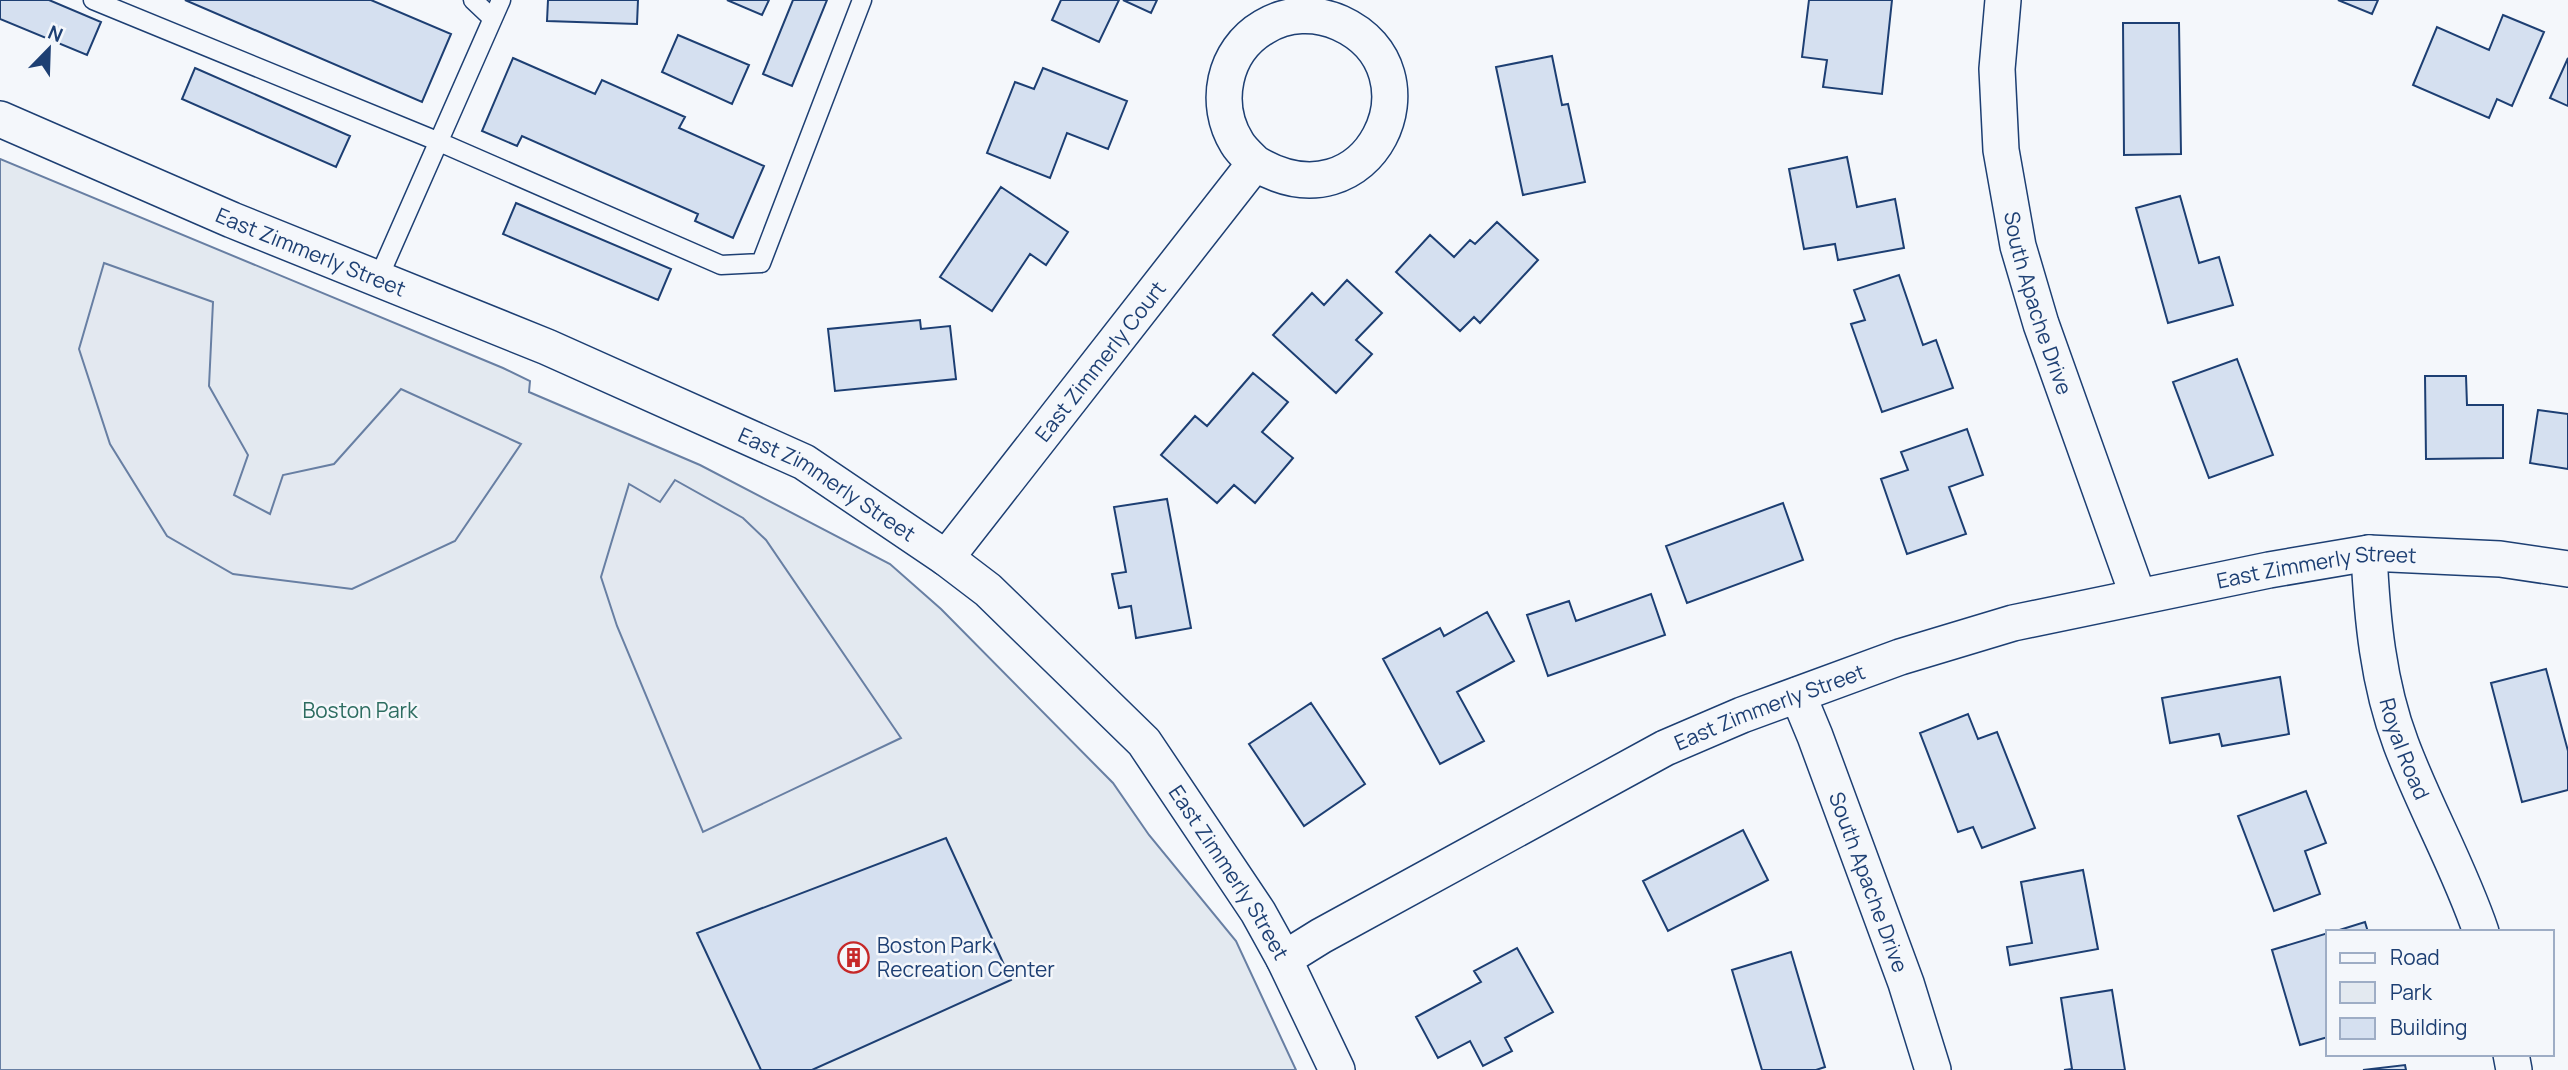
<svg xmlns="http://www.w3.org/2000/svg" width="2568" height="1070" viewBox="0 0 2568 1070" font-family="Manrope,sans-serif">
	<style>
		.green { fill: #e3e9f0; stroke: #687fa3; stroke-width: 2 }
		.parking { fill: #e3e8f0; stroke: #687fa3; stroke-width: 2 }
		.building { fill: #d5e0f0; stroke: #1d3f73; stroke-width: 2 }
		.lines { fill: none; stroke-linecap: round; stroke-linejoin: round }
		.lane-casing { stroke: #1d3f73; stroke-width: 21 }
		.street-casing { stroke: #1d3f73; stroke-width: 38 }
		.lane { stroke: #f4f7fb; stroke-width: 18 }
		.street { stroke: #f4f7fb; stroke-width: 35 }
		.labels { text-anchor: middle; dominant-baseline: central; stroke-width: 5; stroke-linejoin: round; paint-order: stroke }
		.street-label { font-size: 21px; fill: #1d3f73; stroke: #f4f7fb }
		.park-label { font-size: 21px; fill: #2c6c60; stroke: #f4f7fb }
		.poi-label { font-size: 21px; fill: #1d3f73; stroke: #f4f7fb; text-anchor: start }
	</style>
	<rect width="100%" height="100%" fill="#f4f7fb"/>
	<path class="green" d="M 0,159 L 503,368 L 530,381 L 529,392 L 700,465 L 890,564 L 941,609 L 1113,783 L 1149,835 L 1236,941 L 1296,1070 L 0,1070 Z"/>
	<path class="parking" d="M 104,263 L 213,302 L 209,386 L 248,455 L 234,495 L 270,514 L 283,475 L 334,464 L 401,389 L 521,444 L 455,541 L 352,589 L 233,574 L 167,536 L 110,444 L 79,349 Z
		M 675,480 L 743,518 L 766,540 L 901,738 L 703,832 L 617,626 L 601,577 L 629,484 L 660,502 Z"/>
	<path class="building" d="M 0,0 L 49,0 L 101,22 L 87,55 L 0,19 Z
		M 185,0 L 371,0 L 451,34 L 422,102 Z
		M 548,0 L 638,0 L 637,24 L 547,21 Z
		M 727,0 L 769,0 L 762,15 Z
		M 793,0 L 827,0 L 792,86 L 763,74 Z
		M 1061,0 L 1119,0 L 1099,42 L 1052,20 Z
		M 1123,0 L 1157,0 L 1151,13 Z
		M 1809,0 L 1892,0 L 1882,94 L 1823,87 L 1827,60 L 1802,57 Z
		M 2338,0 L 2378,0 L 2372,14 Z
		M 2503,15 L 2544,32 L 2512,106 L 2497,99 L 2489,118 L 2413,85 L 2437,27 L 2489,50 Z
		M 2123,23 L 2179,23 L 2181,154 L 2124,155 Z
		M 678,35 L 749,65 L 732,104 L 662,72 Z
		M 1552,56 L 1562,105 L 1568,104 L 1585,182 L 1523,195 L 1496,67 Z
		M 513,58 L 595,94 L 602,80 L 685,117 L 679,128 L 764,166 L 733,238 L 695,221 L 698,214 L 522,136 L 517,146 L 482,131 Z
		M 2568,58 L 2568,106 L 2550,98 Z
		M 195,68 L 350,136 L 336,167 L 182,99 Z
		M 1043,68 L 1127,101 L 1108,149 L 1067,133 L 1050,178 L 987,153 L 1015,82 L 1034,89 Z
		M 1847,157 L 1857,207 L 1895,199 L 1904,248 L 1838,260 L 1835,244 L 1804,249 L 1789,169 Z
		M 1001,187 L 1068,232 L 1046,265 L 1030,254 L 992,311 L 940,277 Z
		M 2180,196 L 2199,263 L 2219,257 L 2233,305 L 2168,323 L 2136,208 Z
		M 516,203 L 671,269 L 658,300 L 503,234 Z
		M 1497,222 L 1538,260 L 1480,323 L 1474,317 L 1460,331 L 1396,272 L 1430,235 L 1454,257 L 1470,240 L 1475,244 Z
		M 1899,275 L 1923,345 L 1936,340 L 1953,388 L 1882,412 L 1851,324 L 1865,320 L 1854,290 Z
		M 1347,280 L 1382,313 L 1356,340 L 1372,354 L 1336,393 L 1273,335 L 1312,293 L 1324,305 Z
		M 920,320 L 921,329 L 950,326 L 956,379 L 835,391 L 828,329 Z
		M 2237,359 L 2273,455 L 2209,478 L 2173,382 Z
		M 1253,373 L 1288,402 L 1262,432 L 1293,458 L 1255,503 L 1234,485 L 1217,503 L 1161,455 L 1195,416 L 1207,426 Z
		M 2425,376 L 2466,376 L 2467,405 L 2503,405 L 2503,458 L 2426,459 Z
		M 2538,410 L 2568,414 L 2568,469 L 2530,463 Z
		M 1967,429 L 1983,475 L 1949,487 L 1966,534 L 1907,554 L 1881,479 L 1908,470 L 1901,452 Z
		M 1167,499 L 1191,628 L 1136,638 L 1131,606 L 1119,608 L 1112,574 L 1126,572 L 1114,507 Z
		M 1783,503 L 1803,560 L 1687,603 L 1666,546 Z
		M 1651,594 L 1665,635 L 1548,676 L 1527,615 L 1569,601 L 1576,621 Z
		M 1487,612 L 1514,661 L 1457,692 L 1484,741 L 1440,764 L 1383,659 L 1440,628 L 1444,636 Z
		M 2546,669 L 2568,751 L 2568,790 L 2522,802 L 2491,683 Z
		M 2280,677 L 2289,734 L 2222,746 L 2219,734 L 2170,743 L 2162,698 Z
		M 1311,703 L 1365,784 L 1304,826 L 1249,744 Z
		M 1968,714 L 1978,739 L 1997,732 L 2035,828 L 1982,848 L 1973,827 L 1958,832 L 1920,733 Z
		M 2306,791 L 2326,843 L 2305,851 L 2320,894 L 2274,911 L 2238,816 Z
		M 1743,830 L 1768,880 L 1668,931 L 1643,881 Z
		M 946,838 L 1011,980 L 812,1070 L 761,1070 L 697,933 Z
		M 2083,870 L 2098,949 L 2010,965 L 2007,947 L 2032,943 L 2021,882 Z
		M 2365,922 L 2368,932 L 2333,932 Z
		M 2328,933 L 2328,1037 L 2300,1045 L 2272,950 Z
		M 1517,948 L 1553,1012 L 1505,1038 L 1512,1051 L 1483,1066 L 1470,1041 L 1438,1058 L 1416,1017 L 1481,982 L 1474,971 Z
		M 1791,952 L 1825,1067 L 1816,1070 L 1762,1070 L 1732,970 Z
		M 2112,990 L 2125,1070 L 2064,1070 L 2072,1069 L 2061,998 Z
		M 2405,1065 L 2406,1070 L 2363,1070 Z"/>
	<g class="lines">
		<defs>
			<path id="lane" d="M 93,0 L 437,141 L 721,265 L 761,263 L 862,0
				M 473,0 L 492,18
				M 378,279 L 501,0"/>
			<g id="street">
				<path id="s1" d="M 2003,0 L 1997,69 L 2001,150 L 2018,246 L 2041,324 L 2138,596"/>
				<path id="s2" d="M 0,119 L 232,220 L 547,347 L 804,462 L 946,558 L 988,590 L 1144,742 L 1258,912 L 1284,959 L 1337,1070"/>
				<path id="s3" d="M 2369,553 C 2372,618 2378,683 2401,744 C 2425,808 2459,867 2481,932"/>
				<path id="s4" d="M 946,558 L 1255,163 C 1370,232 1444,70 1340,23 C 1315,12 1287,13 1264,27 C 1223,51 1213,104 1237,143 C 1241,150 1249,157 1255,163"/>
				<path id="s5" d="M 1798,695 L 1815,736 L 1906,983 L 1933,1070"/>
				<path id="s6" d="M 1284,959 L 1321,936 L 1665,748 L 1742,715 L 1900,657 L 2013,623 L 2269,570 L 2369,553 L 2500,559 L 2568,569"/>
				<path d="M 2511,1054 L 2514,1070"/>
			</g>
		</defs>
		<use href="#lane" class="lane-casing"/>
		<use href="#street" class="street-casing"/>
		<use href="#lane" class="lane"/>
		<use href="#street" class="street"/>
	</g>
	<defs>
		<symbol id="building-ring" viewBox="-11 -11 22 22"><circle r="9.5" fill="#f4f7fb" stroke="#c62828" stroke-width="1.5"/><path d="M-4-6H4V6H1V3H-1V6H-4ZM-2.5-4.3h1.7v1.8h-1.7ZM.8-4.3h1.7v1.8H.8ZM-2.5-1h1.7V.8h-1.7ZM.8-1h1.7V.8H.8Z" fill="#c62828"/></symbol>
	</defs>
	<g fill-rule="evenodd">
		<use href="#building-ring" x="836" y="940" width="35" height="35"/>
	</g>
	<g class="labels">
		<g class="street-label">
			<text stroke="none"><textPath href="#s2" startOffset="338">East Zimmerly Street</textPath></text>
			<text stroke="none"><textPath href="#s1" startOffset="308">South Apache Drive</textPath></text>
			<text stroke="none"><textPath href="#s4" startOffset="250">East Zimmerly Court</textPath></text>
			<text stroke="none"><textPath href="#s2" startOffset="905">East Zimmerly Street</textPath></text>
			<text stroke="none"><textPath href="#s6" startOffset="1115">East Zimmerly Street</textPath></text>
			<text stroke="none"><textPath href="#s6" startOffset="548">East Zimmerly Street</textPath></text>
			<text stroke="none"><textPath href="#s3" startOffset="200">Royal Road</textPath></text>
			<text stroke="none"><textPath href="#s2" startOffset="1472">East Zimmerly Street</textPath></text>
			<text stroke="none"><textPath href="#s5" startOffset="200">South Apache Drive</textPath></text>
		</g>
		<g class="park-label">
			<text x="360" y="710">Boston Park</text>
		</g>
		<g class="poi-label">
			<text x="877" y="945">Boston Park<tspan x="877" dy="24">Recreation Center</tspan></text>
		</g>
	</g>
	<rect x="2326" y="930" width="228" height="126" fill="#f4f7fb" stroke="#9eadc5" stroke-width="2"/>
	<rect x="2340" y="953" width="35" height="10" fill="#f4f7fb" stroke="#9eadc5" stroke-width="2"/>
	<text x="2390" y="965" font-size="21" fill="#1d3f73">Road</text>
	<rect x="2340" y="982" width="35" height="21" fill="#e3e9f0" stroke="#9eadc5" stroke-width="2"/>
	<text x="2390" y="1000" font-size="21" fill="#1d3f73">Park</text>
	<rect x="2340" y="1018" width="35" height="21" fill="#d5e0f0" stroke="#9eadc5" stroke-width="2"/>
	<text x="2390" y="1035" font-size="21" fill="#1d3f73">Building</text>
	<g transform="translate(49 49) rotate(23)" stroke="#f4f7fb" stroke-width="5" paint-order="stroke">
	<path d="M0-5L12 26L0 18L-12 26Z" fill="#1d3f73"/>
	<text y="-10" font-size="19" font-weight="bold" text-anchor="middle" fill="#1d3f73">N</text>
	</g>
</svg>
